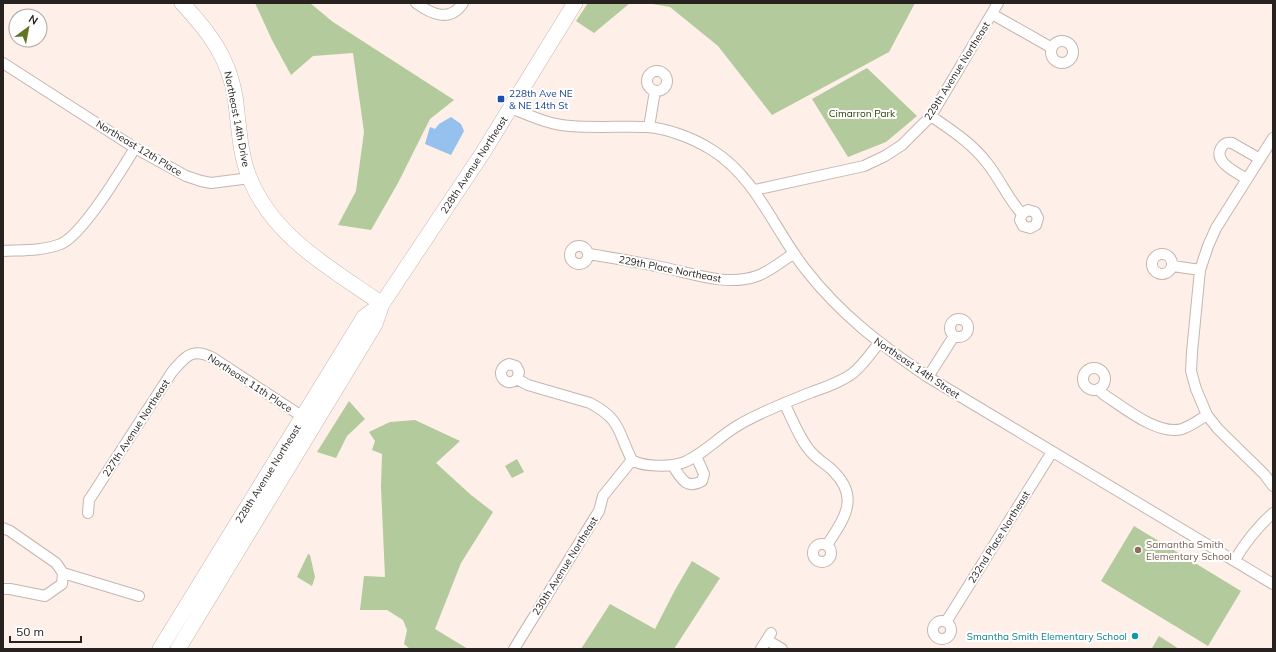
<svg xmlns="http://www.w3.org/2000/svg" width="1276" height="652" viewBox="0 0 1276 652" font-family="Mulish,sans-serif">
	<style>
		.green { fill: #b2ca9c }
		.water { fill: #94c1ed }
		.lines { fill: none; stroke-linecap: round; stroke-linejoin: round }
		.street-casing { stroke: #c4b6b0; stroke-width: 12 }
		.secondary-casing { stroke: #c4b6b0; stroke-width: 16 }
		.street { stroke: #fff; stroke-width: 10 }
		.secondary { stroke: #fff; stroke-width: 15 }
		.transit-dot { fill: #1a4fb4; stroke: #fff; stroke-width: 1.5 }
		.education-dot { fill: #8d6e63; stroke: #fff; stroke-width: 1.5 }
		.culture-dot { fill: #0f9aa8; stroke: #fff; stroke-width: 1.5 }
		.labels { text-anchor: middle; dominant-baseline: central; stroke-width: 4; stroke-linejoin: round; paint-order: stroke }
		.street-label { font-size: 10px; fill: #27211f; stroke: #fff }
		.transit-label { font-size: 10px; fill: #164399; stroke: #fff; text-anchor: start }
		.park-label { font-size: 10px; fill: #263e03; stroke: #fff }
		.education-label { font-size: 10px; fill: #785e54; stroke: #fff; text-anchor: start }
		.culture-label { font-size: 10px; fill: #0d838f; stroke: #fff; text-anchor: end }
	</style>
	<rect width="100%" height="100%" fill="#feefe8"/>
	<path class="green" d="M 255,3 L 310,3 L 333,22 L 454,100 L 430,119 L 398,183 L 371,230 L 338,225 L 356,191 L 364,132 L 353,53 L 313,56 L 291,75 L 272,40 Z
		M 588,3 L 630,3 L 594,33 L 576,21 Z
		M 647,3 L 915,3 L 889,52 L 772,115 L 718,46 L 670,7 Z
		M 867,68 L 917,116 L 886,142 L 848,157 L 812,99 Z
		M 349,401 L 365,419 L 347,436 L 336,458 L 317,452 Z
		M 415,420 L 460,441 L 436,463 L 471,495 L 493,512 L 461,563 L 435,629 L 468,649 L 410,649 L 404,644 L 407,630 L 403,620 L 387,610 L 360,610 L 364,576 L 385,577 L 381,487 L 382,454 L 372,450 L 375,441 L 369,432 L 390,422 Z
		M 517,459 L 524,472 L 512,478 L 505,466 Z
		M 1134,526 L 1241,591 L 1208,646 L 1101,581 Z
		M 308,554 L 310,555 L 315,577 L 312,586 L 297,577 Z
		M 692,561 L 720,578 L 674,649 L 581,649 L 610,604 L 655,629 L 675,590 Z
		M 1159,636 L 1179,649 L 1153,649 L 1152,648 Z"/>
	<path class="water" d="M 451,117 L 461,124 L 464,131 L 451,155 L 425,144 L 430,127 L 435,129 L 439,124 Z"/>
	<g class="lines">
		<defs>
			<path id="street" d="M 416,3 C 431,14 450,23 463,3
				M 992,14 L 1052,48
				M1051 52a11 11 0 1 1 22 0a11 11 0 1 1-22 0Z
				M 3,63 L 135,148 L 186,176 L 201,181 L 211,183 L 250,178
				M647 81a10 10 0 1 1 20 0a10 10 0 1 1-20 0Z
				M 511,108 C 531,116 550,125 571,126 C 596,128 622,126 647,127 C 667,128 695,139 712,150 C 757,178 774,230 806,270 C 841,315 881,345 928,377 L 1273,584
				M 931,116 C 951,130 972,143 987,163 C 1000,179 1008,199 1022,214 L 1020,220 L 1023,226 L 1030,228 L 1036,225 L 1038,218 L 1035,212 L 1028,210 L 1022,214
				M 649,127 L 655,91
				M 1273,138 L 1216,228 L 1208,246 L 1200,270 L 1192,352 L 1191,371 L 1196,389 L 1207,415 L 1218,429 L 1264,474 L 1273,486
				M 1247,179 C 1237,173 1213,162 1221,148 C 1224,143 1227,142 1232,143 L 1260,159
				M 755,190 L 864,166 L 885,156 L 902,145 L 931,116 L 998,3
				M570 255a9 9 0 1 1 18 0a9 9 0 1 1-18 0Z
				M 3,251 C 21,250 43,251 61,244 C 83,234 121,171 135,148
				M1152 264a10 10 0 1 1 20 0a10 10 0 1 1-20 0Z
				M 589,254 C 613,258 637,262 661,267 C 691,273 727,287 757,276 C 769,272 782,261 793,254
				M 1173,266 L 1200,270
				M950 328a9 9 0 1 1 18 0a9 9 0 1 1-18 0Z
				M1083 379a11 11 0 1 1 22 0a11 11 0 1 1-22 0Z
				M 928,377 L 954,336
				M 517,379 L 519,372 L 516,366 L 509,364 C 493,369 504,390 517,379 L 528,385 L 590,403 C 622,420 617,431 632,460
				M 1098,389 L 1103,394 C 1123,407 1158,436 1182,429 C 1191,426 1199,420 1207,415
				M 784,403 C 792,418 801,443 813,454 C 819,461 828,465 834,472 C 860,498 844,519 827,545
				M 673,466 C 681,478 686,490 702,481 L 704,474 L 696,456
				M 88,513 L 89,500 L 172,372 C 186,356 192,347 213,358 L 303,417
				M 3,528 L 10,531 L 56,563 L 63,573 L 62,584 L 45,596 L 10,589 L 3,589
				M813 553a9 9 0 1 1 18 0a9 9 0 1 1-18 0Z
				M 1234,561 C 1245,543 1257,527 1273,513
				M 63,573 L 139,596
				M933 630a9 9 0 1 1 18 0a9 9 0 1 1-18 0Z
				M 946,622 L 1052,452
				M 767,640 L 782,649
				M 514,649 L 594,519 L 599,511 L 603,496 L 632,460 C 642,467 670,467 682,463 C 700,457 720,436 737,426 C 760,412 787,402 812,392 C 826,387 841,382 853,373 C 863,365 871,353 879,343
				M 761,649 L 771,633"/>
			<path id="secondary" d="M 182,3 C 208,31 228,56 235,96 C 239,123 239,153 250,179 C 274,238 332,269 382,304
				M 160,649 L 364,317 L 382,304
				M 178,649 L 375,324 L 382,304 L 482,154 L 575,3"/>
		</defs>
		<use href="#street" class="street-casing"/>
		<use href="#secondary" class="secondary-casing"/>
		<use href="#street" class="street"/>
		<use href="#secondary" class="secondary"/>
	</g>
	<rect class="transit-dot" x="497" y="95" width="8" height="8" rx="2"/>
	<circle class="education-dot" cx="1138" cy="550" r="4"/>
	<circle class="culture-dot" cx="1135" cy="636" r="4"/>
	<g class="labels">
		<g class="street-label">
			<text transform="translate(957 71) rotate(-58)">229th Avenue Northeast</text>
			<text transform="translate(237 119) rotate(79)">Northeast 14th Drive</text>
			<text transform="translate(139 148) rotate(31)">Northeast 12th Place</text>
			<text transform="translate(474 165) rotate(-57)">228th Avenue Northeast</text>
			<text transform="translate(670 269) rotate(11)">229th Place Northeast</text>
			<text transform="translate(917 368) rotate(34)">Northeast 14th Street</text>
			<text transform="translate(250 383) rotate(33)">Northeast 11th Place</text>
			<text transform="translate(136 428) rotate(-57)">227th Avenue Northeast</text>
			<text transform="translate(268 474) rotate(-58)">228th Avenue Northeast</text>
			<text transform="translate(999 537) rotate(-58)">232nd Place Northeast</text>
			<text transform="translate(565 566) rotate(-58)">230th Avenue Northeast</text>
		</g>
		<g class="transit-label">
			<text x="509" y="93">228th Ave NE<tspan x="509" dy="12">&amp; NE 14th St</tspan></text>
		</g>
		<g class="park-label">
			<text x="862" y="113">Cimarron Park</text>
		</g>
		<g class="education-label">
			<text x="1146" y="544">Samantha Smith<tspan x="1146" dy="12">Elementary School</tspan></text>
		</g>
		<g class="culture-label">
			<text x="1127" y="636">Smantha Smith Elementary School</text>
		</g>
	</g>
	<rect width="1276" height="652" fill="none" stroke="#27211f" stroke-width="8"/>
	<g transform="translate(28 28) rotate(32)"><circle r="19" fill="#ffffff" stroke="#a9a6a5"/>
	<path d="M0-3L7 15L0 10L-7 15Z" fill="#617525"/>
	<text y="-6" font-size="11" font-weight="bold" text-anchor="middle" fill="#27211f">N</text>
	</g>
	<path d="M10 636v6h71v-6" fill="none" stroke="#27211f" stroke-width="2"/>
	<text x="16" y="636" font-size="12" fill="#27211f" stroke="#ffffff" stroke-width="3" paint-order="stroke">50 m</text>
</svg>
